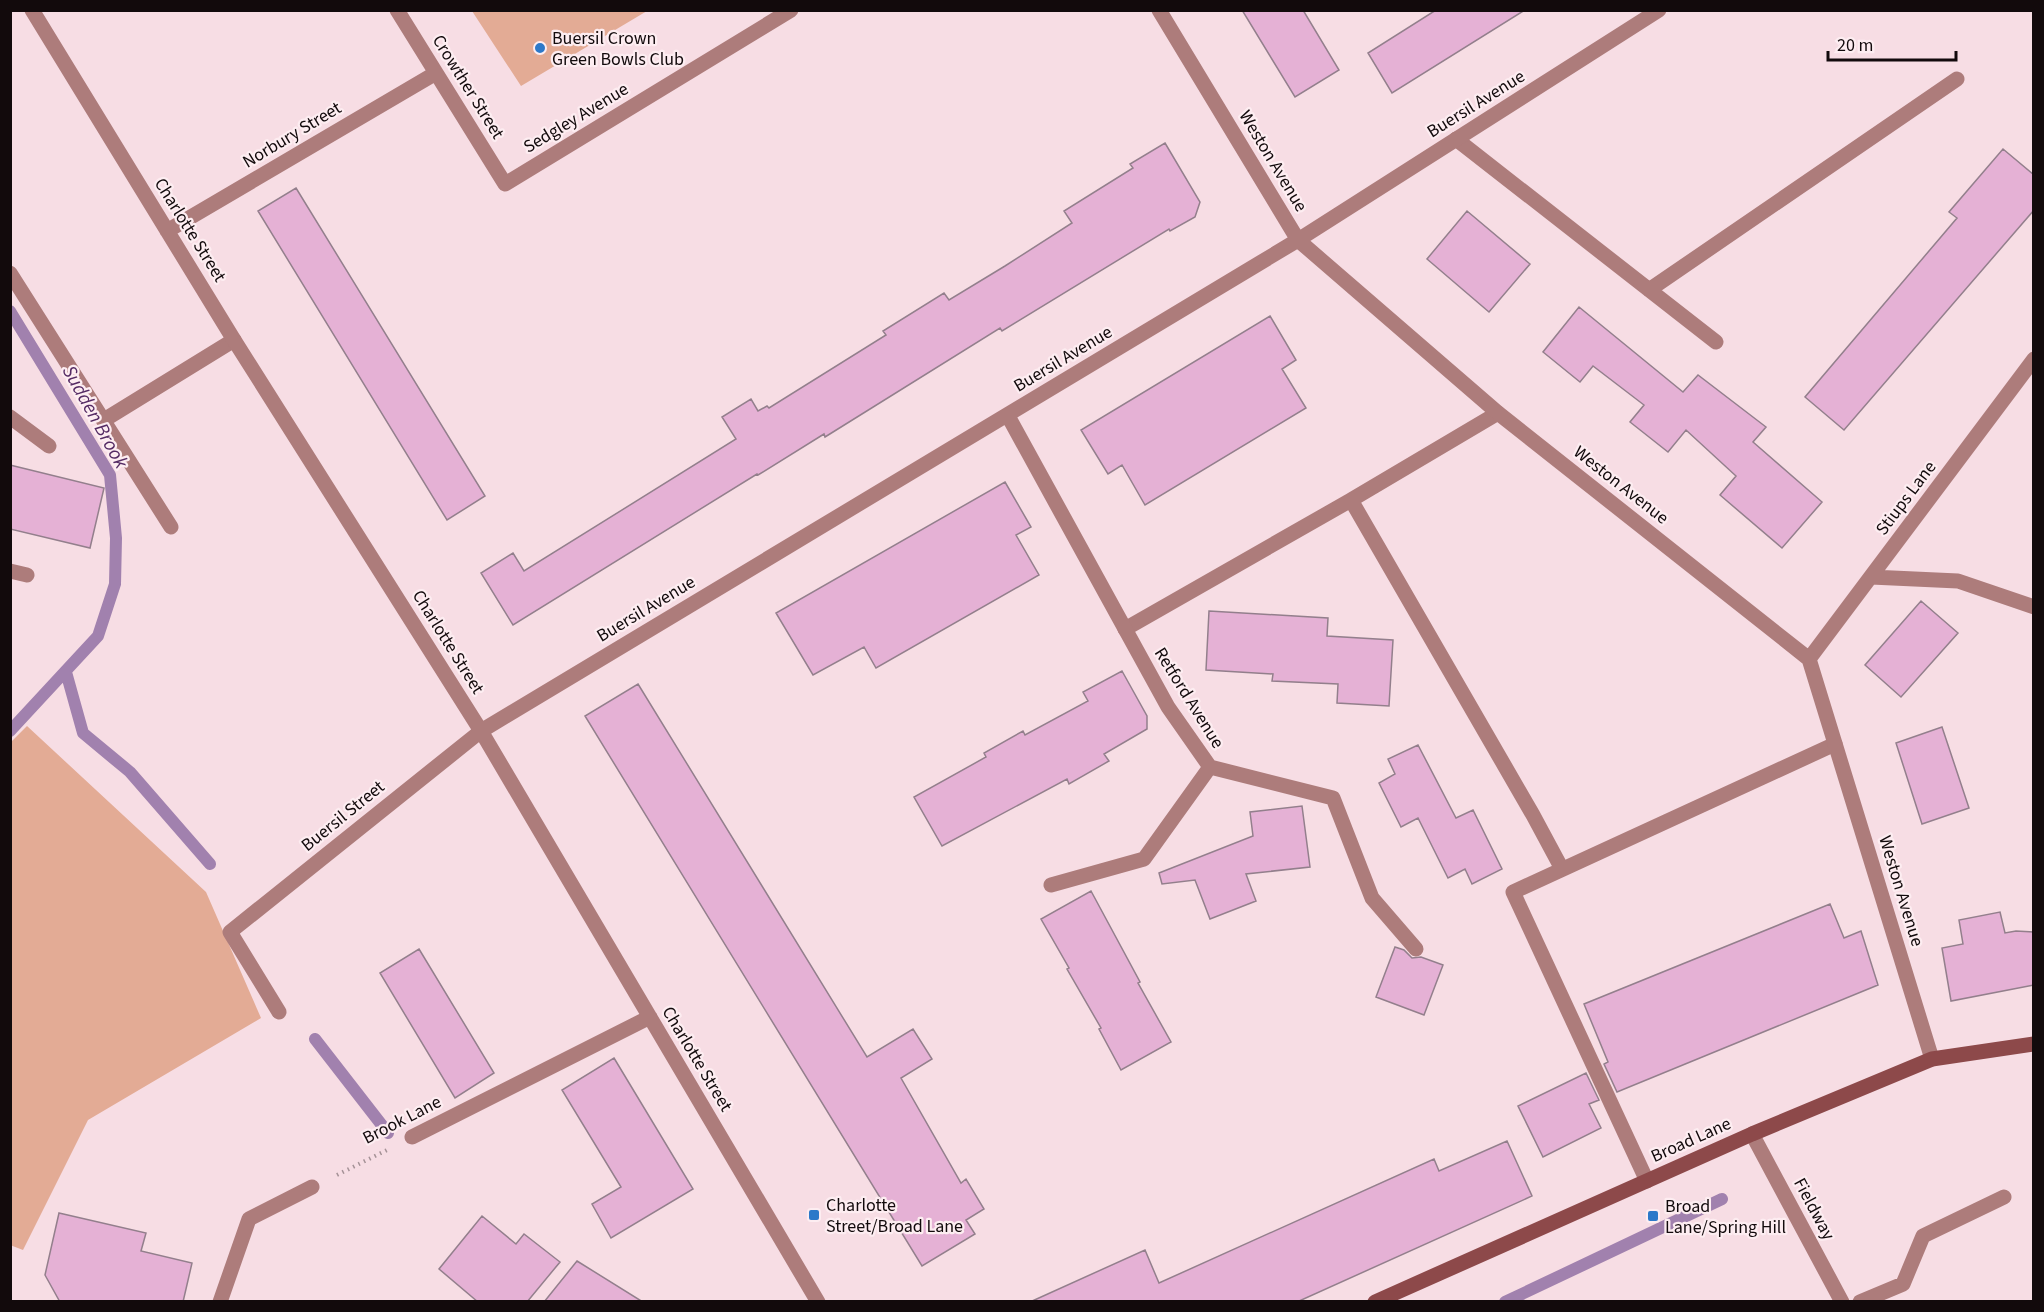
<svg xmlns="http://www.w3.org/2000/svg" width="2044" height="1312" viewBox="0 0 2044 1312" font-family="'Source Sans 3',sans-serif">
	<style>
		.green { fill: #e3ab95 }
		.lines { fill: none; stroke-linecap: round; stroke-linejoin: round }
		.stream { stroke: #a181ae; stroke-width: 12 }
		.building { fill: #e5b1d5; stroke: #937f8c; stroke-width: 1.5 }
		.path { stroke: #a59297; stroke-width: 4; stroke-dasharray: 1.5 4.5; stroke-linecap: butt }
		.service { stroke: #ad7c7b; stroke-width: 15 }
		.minor { stroke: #ad7c7b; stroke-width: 15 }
		.secondary { stroke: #8d494a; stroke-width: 15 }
		.poi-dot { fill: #2c79c9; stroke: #fdedf1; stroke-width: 2 }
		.labels { text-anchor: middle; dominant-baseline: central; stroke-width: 4.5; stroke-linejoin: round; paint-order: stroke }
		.poi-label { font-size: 18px; fill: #120a0c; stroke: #fdedf1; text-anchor: start }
		.street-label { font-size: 18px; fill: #120a0c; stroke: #fdedf1 }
		.water-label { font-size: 20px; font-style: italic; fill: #552b64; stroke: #fdedf1 }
	</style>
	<rect width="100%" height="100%" fill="#f7dde4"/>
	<path class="green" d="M 472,11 L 647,11 L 521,86 Z
		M 27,726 L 206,892 L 261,1018 L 88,1120 L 23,1250 L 10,1245 L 10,743 Z"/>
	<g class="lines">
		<path class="stream" d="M 10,311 L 110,475 L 116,538 L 115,584 L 98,636 L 10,731
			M 66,672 L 83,733 L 130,772 L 210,864
			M 315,1039 L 388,1133
			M 1505,1302 L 1722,1199"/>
	</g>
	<path class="building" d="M 1242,10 L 1303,10 L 1339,70 L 1295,97 Z
		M 1436,10 L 1525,10 L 1392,93 L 1368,53 Z
		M 1165,143 L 1200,202 L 1195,217 L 1170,231 L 1169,229 L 1002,331 L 1000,328 L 825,437 L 824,434 L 758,475 L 757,474 L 513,625 L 481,573 L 513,553 L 524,571 L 736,439 L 722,417 L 751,399 L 758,411 L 767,406 L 769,408 L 886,335 L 883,331 L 944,293 L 949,300 L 1005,266 L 1072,223 L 1064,211 L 1133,168 L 1130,164 Z
		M 2003,149 L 2034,175 L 2034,210 L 1844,430 L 1805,397 L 1957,218 L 1949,212 Z
		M 296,188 L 485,496 L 447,520 L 258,211 Z
		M 1467,211 L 1530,264 L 1489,312 L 1427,259 Z
		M 1579,307 L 1683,392 L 1698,375 L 1766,427 L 1753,442 L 1822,502 L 1782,548 L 1720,495 L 1736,476 L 1686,430 L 1668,452 L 1630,422 L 1644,405 L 1593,366 L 1580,382 L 1543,352 Z
		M 1270,316 L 1296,360 L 1282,369 L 1306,408 L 1145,505 L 1122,465 L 1108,474 L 1081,430 Z
		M 10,465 L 104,488 L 90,548 L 10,529 Z
		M 1005,482 L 1031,527 L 1016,535 L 1039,575 L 876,668 L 864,647 L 813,675 L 776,613 Z
		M 1921,601 L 1958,633 L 1901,697 L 1865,665 Z
		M 1209,611 L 1328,618 L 1327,636 L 1393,640 L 1389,706 L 1337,703 L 1338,684 L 1272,681 L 1273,674 L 1206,670 Z
		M 1122,671 L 1147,716 L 1147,729 L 1104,754 L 1109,761 L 1069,784 L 1067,779 L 942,846 L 914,797 L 986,757 L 984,753 L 1023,731 L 1025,735 L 1088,701 L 1083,692 Z
		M 638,684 L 867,1057 L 913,1029 L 932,1059 L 901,1078 L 961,1183 L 966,1179 L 984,1209 L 966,1220 L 975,1234 L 922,1266 L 585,716 Z
		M 1942,727 L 1969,808 L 1922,824 L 1896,743 Z
		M 1418,745 L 1456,818 L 1473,810 L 1502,869 L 1472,884 L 1465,869 L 1448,878 L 1418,818 L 1401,827 L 1379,783 L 1395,774 L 1388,759 Z
		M 1302,806 L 1310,867 L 1246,874 L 1256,901 L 1210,919 L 1195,880 L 1162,884 L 1159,873 L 1253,836 L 1250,812 Z
		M 1091,891 L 1140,982 L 1138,983 L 1171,1042 L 1121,1070 L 1099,1029 L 1101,1028 L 1067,969 L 1069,968 L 1041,919 Z
		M 1830,904 L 1844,938 L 1861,931 L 1878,985 L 1617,1092 L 1604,1064 L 1608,1062 L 1584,1004 Z
		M 2000,912 L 2005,933 L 2016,931 L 2034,932 L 2034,985 L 1951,1001 L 1942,948 L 1963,944 L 1959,920 Z
		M 1395,947 L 1404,950 L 1412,958 L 1421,957 L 1443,965 L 1424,1015 L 1376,997 Z
		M 419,949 L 494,1073 L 455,1098 L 380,973 Z
		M 614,1058 L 693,1189 L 611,1238 L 592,1204 L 621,1187 L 562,1090 Z
		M 1586,1073 L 1599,1100 L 1589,1104 L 1601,1128 L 1543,1157 L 1518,1106 Z
		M 1507,1141 L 1532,1196 L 1297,1302 L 1030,1302 L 1145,1250 L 1159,1283 L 1434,1159 L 1439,1171 Z
		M 59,1213 L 146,1233 L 141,1251 L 192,1263 L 183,1302 L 60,1302 L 45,1275 Z
		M 482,1216 L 516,1244 L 524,1234 L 560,1262 L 527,1302 L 478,1302 L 439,1269 Z
		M 577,1261 L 643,1302 L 544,1302 Z"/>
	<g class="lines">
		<path class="path" d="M 337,1175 L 387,1150"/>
		<path class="service" d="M 1456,139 L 1716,342
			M 10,273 L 171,527
			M 1649,290 L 1957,79
			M 1498,413 L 1351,500 L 1533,815 L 1562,869
			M 10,417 L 49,446
			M 104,420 L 234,340
			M 1125,629 L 1351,500
			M 1647,1181 L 1513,892 L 1835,744
			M 1860,1302 L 1903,1284 L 1923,1236 L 2004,1197"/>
		<path class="minor" d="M 32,10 L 234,340 L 481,731 L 818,1302
			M 397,10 L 505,184 L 791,10
			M 1159,10 L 1298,240 L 1498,413 L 1809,659 L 1932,1059
			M 167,231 L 436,73
			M 1008,416 L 1168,707 L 1210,767 L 1333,798 L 1372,898 L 1416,949
			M 10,571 L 27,575
			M 1871,577 L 1958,581 L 2034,607
			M 1809,659 L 2034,359
			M 1051,885 L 1144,859 L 1210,767
			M 279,1012 L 230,932 L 481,731 L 1298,240 L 1659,10
			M 1752,1134 L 1842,1302
			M 412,1137 L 650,1017
			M 220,1302 L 249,1219 L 312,1187"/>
		<path class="secondary" d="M 1375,1302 L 1752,1134 L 1932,1059 L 2034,1044"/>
	</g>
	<g class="poi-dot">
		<circle cx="540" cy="48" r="6"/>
		<rect x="808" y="1209" width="12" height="12" rx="3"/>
		<rect x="1647" y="1210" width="12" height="12" rx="3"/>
	</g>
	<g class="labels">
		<g class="poi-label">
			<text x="552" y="38">Buersil Crown<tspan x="552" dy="21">Green Bowls Club</tspan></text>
			<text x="826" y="1205">Charlotte<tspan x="826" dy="21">Street/Broad Lane</tspan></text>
			<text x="1665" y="1206">Broad<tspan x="1665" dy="21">Lane/Spring Hill</tspan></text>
		</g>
		<g class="street-label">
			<text transform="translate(468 87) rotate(58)">Crowther Street</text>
			<text transform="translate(1476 104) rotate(-32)">Buersil Avenue</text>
			<text transform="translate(576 118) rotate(-31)">Sedgley Avenue</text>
			<text transform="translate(292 135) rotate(-31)">Norbury Street</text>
			<text transform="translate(1273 161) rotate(59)">Weston Avenue</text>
			<text transform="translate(190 230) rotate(58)">Charlotte Street</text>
			<text transform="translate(1063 359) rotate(-31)">Buersil Avenue</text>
			<text transform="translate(1621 485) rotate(38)">Weston Avenue</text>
			<text transform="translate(1906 498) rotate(-53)">Stiups Lane</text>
			<text transform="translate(646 609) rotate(-31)">Buersil Avenue</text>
			<text transform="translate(448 642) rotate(58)">Charlotte Street</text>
			<text transform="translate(1189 698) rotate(58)">Retford Avenue</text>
			<text transform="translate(343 816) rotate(-39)">Buersil Street</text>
			<text transform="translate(1901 891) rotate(73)">Weston Avenue</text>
			<text transform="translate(697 1059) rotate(59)">Charlotte Street</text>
			<text transform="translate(402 1120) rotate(-27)">Brook Lane</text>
			<text transform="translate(1691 1140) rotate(-24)">Broad Lane</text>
			<text transform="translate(1814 1209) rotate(62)">Fieldway</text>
		</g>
		<g class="water-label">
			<text transform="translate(95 417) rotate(61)">Sudden Brook</text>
		</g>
	</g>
	<rect width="2044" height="1312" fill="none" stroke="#120a0c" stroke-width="24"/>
	<path d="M1828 51v9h128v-9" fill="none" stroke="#120a0c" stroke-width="3"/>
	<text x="1837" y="51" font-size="18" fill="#120a0c" stroke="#fdedf1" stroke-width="4.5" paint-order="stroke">20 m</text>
</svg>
